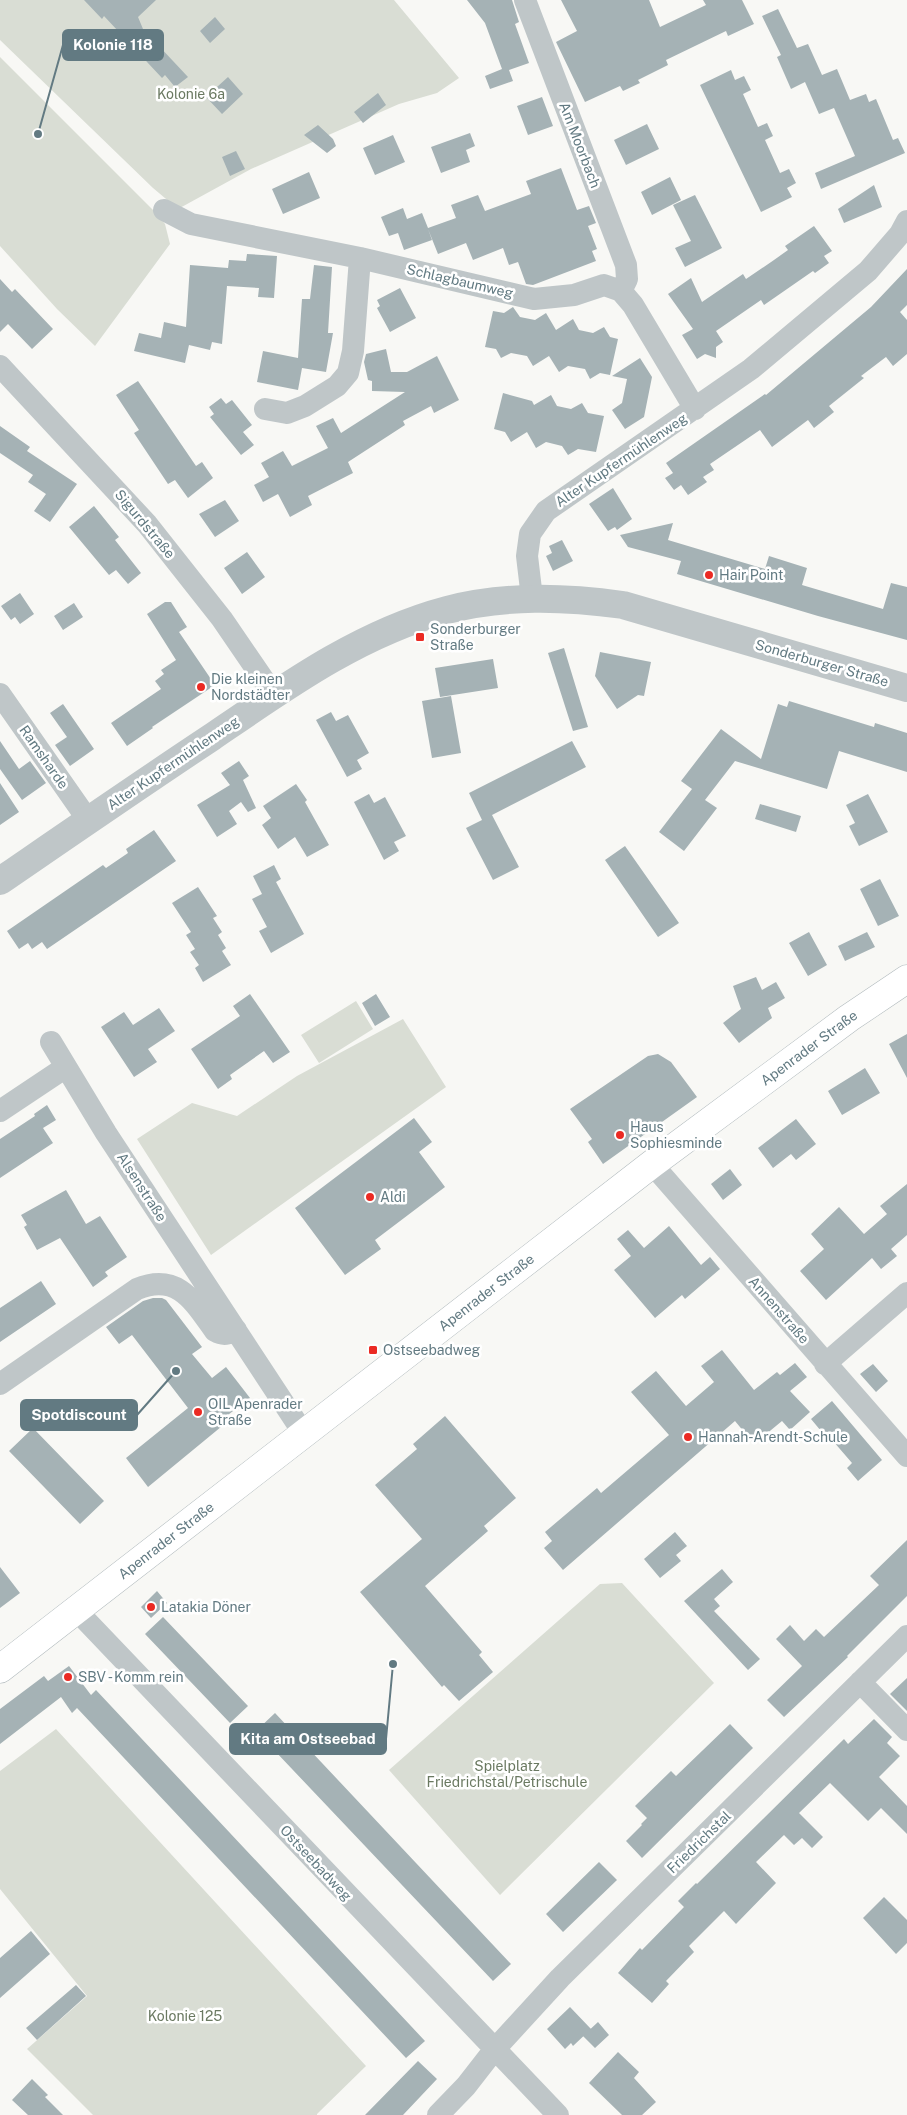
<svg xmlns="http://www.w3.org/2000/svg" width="907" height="2115" viewBox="0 0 907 2115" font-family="'Public Sans',sans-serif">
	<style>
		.green { fill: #d9ddd4 }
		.building { fill: #a5b2b5 }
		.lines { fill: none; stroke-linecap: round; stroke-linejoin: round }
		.secondary-casing { stroke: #b1babd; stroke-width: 29 }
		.minor { stroke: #bfc6c8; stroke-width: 22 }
		.tertiary { stroke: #bfc6c8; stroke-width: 28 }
		.secondary { stroke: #fff; stroke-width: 28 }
		.poi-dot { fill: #eb2a23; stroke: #fff; stroke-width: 2 }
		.labels { text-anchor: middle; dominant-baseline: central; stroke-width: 5; stroke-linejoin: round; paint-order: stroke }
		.park-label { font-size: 14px; fill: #6a7961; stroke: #fff }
		.street-label { font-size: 14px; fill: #627a82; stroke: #fff }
		.poi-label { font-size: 14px; fill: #627a82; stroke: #fff; text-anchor: start }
		.leader { fill: none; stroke: #627a82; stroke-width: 2 }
		.callout-dot { fill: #627a82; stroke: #fff; stroke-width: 2 }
		.callout { fill: #627a82; stroke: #627a82; stroke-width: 2 }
		.callout-label { font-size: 15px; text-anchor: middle; font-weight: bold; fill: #fff }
	</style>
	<rect width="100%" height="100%" fill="#f8f8f5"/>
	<path class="green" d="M 0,0 L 394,0 L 459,78 L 437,93 L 399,104 L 251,169 L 178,209 L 153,188 L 0,40 Z
		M 0,57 L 153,210 L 165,224 L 170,244 L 95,346 L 57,309 L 0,246 Z
		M 356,1001 L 373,1029 L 319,1063 L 301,1035 Z
		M 403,1019 L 446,1087 L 211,1255 L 137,1139 L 192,1103 L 237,1116 L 297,1076 Z
		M 622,1583 L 714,1683 L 500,1895 L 389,1770 L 600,1584 Z
		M 56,1729 L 366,2066 L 317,2114 L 317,2115 L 93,2115 L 27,2049 L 87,1996 L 0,1889 L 0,1771 Z"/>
	<path class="building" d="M 84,0 L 156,0 L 138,17 L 143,29 L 188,77 L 175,87 L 165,75 L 162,78 L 104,16 L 102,19 Z
		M 467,0 L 512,0 L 519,22 L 515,24 L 529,63 L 509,70 L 513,81 L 490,89 L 485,76 L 502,69 L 485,23 Z
		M 561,0 L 649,0 L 660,27 L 706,5 L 703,0 L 742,0 L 754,24 L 728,36 L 726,31 L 666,60 L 668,65 L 638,80 L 640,83 L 623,91 L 620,86 L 585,102 L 556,42 L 577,31 Z
		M 778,9 L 797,48 L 808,44 L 822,75 L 837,69 L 850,100 L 866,94 L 869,102 L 876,99 L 893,140 L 898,138 L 905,153 L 821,189 L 815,173 L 855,156 L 834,108 L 819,114 L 805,82 L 791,89 L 777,57 L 781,55 L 762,16 Z
		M 215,17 L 225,29 L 210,43 L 200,31 Z
		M 731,70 L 735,80 L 744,76 L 751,90 L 743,94 L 758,127 L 767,123 L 773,136 L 765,140 L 780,173 L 789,169 L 796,183 L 787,188 L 792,197 L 761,212 L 700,85 Z
		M 228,77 L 243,94 L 222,114 L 206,97 Z
		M 378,93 L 386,105 L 363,123 L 354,112 Z
		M 542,97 L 553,126 L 528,135 L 517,106 Z
		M 647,124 L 659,149 L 626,165 L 614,140 Z
		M 318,125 L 333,139 L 336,146 L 327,153 L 304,135 Z
		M 470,133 L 475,146 L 466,150 L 470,162 L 441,173 L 431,147 Z
		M 393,135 L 405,162 L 375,175 L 363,148 Z
		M 236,151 L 245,169 L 230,176 L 222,157 Z
		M 561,168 L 577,210 L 589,206 L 596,223 L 588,226 L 597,249 L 592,251 L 596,261 L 533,285 L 526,284 L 518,262 L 509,265 L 503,248 L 473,260 L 466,243 L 438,254 L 428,229 L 432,240 L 404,250 L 398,233 L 389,236 L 381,217 L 403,208 L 407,219 L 422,213 L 428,228 L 456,218 L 451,205 L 478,195 L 485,211 L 531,194 L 526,181 Z
		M 309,172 L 320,198 L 283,214 L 272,189 Z
		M 670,177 L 681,200 L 652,215 L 641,192 Z
		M 874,185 L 882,207 L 844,223 L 838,209 Z
		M 695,195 L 722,248 L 685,267 L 675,248 L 691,241 L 673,205 Z
		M 814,226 L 832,251 L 824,256 L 829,263 L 815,273 L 813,271 L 764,305 L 761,300 L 716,331 L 723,342 L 716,347 L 716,358 L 705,354 L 697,359 L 682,335 L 693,329 L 668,294 L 691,278 L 702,302 L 743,274 L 746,279 L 774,260 L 788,250 L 785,246 Z
		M 247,254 L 277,256 L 274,298 L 258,297 L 259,288 L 227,286 L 222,344 L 212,342 L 210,350 L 189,345 L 185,363 L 134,351 L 139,333 L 161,338 L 164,322 L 186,327 L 190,265 L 228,268 L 229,260 L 246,261 Z
		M 314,265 L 332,267 L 328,333 L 333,333 L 326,372 L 302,368 L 298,390 L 257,382 L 263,351 L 298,358 L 302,299 L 310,299 Z
		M 907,269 L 907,305 L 900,312 L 907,320 L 907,354 L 893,366 L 886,357 L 861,376 L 864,378 L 829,406 L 834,412 L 814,428 L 808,420 L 772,447 L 760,430 L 710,464 L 714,470 L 703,477 L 707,482 L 688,495 L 681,485 L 674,490 L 665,478 L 673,473 L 666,463 L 765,394 L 766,395 L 871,307 Z
		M 0,279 L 12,292 L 15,289 L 53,329 L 32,349 L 8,324 L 0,332 Z
		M 400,288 L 416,318 L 390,332 L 377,308 L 380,306 L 377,300 Z
		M 513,307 L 520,317 L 535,320 L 546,313 L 556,330 L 573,319 L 579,330 L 593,333 L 604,327 L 610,337 L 618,339 L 610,375 L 600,373 L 590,379 L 585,369 L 568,366 L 559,372 L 549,356 L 533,366 L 527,356 L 511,353 L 501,358 L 496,349 L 485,347 L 493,311 L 504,313 Z
		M 386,349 L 391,372 L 407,372 L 437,356 L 459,400 L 434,413 L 431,406 L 403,421 L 405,425 L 348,462 L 353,473 L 308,496 L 312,505 L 290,517 L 278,494 L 263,502 L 254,485 L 269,477 L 261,463 L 283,451 L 292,466 L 328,448 L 316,426 L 333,418 L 341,433 L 405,392 L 372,391 L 372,381 L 368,380 L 364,362 L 366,354 Z
		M 640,358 L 652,377 L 644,417 L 625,429 L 612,410 L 622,403 L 627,379 L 612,376 Z
		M 138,381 L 196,466 L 202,462 L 213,478 L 188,498 L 175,480 L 168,484 L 134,433 L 139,430 L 116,395 Z
		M 503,393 L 532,401 L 534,405 L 551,395 L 557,406 L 571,409 L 582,403 L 588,413 L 604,416 L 596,452 L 578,449 L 568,455 L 562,446 L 546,442 L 536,448 L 527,432 L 511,442 L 505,432 L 494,429 Z
		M 221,398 L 226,404 L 232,400 L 252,425 L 243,432 L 254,445 L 241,455 L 210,417 L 214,414 L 209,407 Z
		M 0,426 L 30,447 L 27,451 L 77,484 L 50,522 L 34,511 L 46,494 L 28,482 L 33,475 L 0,453 Z
		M 613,488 L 632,519 L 617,530 L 615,527 L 608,531 L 589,504 Z
		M 225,500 L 239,521 L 215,537 L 199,514 Z
		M 94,506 L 119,537 L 115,540 L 141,573 L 128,584 L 116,570 L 109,575 L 69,527 Z
		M 673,523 L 668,540 L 765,569 L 769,556 L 807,568 L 802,585 L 883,609 L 891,583 L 907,587 L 907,640 L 818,616 L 677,574 L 681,561 L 628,547 L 620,535 Z
		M 562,540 L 573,561 L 553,571 L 546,556 L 552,553 L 549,546 Z
		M 247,552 L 265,577 L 242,594 L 224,568 Z
		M 20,593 L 34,614 L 20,624 L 15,617 L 11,620 L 1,606 Z
		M 165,602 L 171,602 L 187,627 L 179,632 L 215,685 L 152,727 L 153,728 L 127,746 L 111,723 L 161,689 L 155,681 L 164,674 L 161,670 L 176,660 L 147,614 Z
		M 74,603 L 83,617 L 63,630 L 54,616 Z
		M 564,648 L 588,727 L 573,731 L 548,653 Z
		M 600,652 L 651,662 L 644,696 L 638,695 L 617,709 L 595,676 Z
		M 493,659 L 498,688 L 440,697 L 435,668 Z
		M 451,696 L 461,753 L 432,758 L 422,701 Z
		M 789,701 L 874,727 L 875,723 L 907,733 L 907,772 L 839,751 L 827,789 L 735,761 L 705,800 L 717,808 L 684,851 L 659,832 L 692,789 L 681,781 L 721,729 L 761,759 L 778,704 L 787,707 Z
		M 63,704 L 94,749 L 70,766 L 55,745 L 67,737 L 50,713 Z
		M 331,712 L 336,721 L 348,715 L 369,753 L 357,760 L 362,769 L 347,777 L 316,720 Z
		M 0,741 L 19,769 L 30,761 L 46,783 L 22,800 L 0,769 Z
		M 572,741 L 586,767 L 492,815 L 519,867 L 493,880 L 466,828 L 482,820 L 469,793 Z
		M 239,761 L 249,776 L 243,780 L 256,808 L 248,812 L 241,802 L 229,811 L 237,824 L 217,837 L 197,805 L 230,785 L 221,773 Z
		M 0,783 L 19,812 L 0,825 Z
		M 296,784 L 307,800 L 305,802 L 329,845 L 307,857 L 295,837 L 278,849 L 262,825 L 271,818 L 263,806 Z
		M 369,794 L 374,803 L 385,797 L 406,836 L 394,842 L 399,851 L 384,860 L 354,802 Z
		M 868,794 L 888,832 L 859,846 L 849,826 L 855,823 L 846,805 Z
		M 760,804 L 801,816 L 796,832 L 755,819 Z
		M 154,830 L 176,861 L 47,949 L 42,942 L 32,949 L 28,943 L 19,949 L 7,931 L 103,865 L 106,868 L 128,853 L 126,849 Z
		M 625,846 L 679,923 L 658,937 L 605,860 Z
		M 274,865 L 281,879 L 276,882 L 304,934 L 271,953 L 259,931 L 267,927 L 252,899 L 262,894 L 253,876 Z
		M 880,879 L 899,916 L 878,926 L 860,889 Z
		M 198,887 L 217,916 L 213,918 L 222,932 L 218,935 L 226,948 L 222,951 L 231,965 L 203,982 L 195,968 L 199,965 L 190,952 L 195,949 L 186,935 L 191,932 L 172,903 Z
		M 809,932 L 827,965 L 808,976 L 789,943 Z
		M 867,932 L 875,947 L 845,961 L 838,946 Z
		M 756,977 L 762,990 L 776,982 L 785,998 L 768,1008 L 772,1018 L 739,1043 L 723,1023 L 741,1009 L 733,986 Z
		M 250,994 L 290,1052 L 273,1063 L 264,1051 L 230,1075 L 232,1079 L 218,1089 L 191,1049 L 240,1016 L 233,1006 Z
		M 376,994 L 390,1017 L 375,1026 L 362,1003 Z
		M 159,1008 L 175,1031 L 148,1049 L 157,1062 L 134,1077 L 101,1027 L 124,1012 L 133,1025 Z
		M 907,1034 L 907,1078 L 889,1044 Z
		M 658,1054 L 671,1062 L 697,1097 L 603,1164 L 588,1142 L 592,1139 L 570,1109 L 648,1056 Z
		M 865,1068 L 880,1093 L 842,1115 L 828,1091 Z
		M 47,1105 L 56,1120 L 43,1128 L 53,1143 L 0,1178 L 0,1139 L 35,1116 L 34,1114 Z
		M 414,1118 L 432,1142 L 419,1152 L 445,1187 L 375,1240 L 381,1249 L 345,1275 L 295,1208 Z
		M 796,1119 L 816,1144 L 796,1160 L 791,1154 L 773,1168 L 758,1148 Z
		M 730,1169 L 742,1185 L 723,1200 L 711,1184 Z
		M 907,1184 L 907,1235 L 891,1249 L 897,1256 L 881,1269 L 872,1258 L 826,1300 L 800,1271 L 824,1249 L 811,1234 L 839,1207 L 864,1234 L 887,1214 L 880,1206 Z
		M 66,1190 L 86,1224 L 100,1216 L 127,1257 L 105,1272 L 108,1276 L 93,1287 L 60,1238 L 37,1250 L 24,1227 L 27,1225 L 21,1215 Z
		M 669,1226 L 701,1265 L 710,1257 L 720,1269 L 685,1299 L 682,1295 L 655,1318 L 614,1270 L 631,1256 L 617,1239 L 628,1230 L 644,1248 Z
		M 41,1281 L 56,1304 L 0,1342 L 0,1308 Z
		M 153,1298 L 162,1298 L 166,1300 L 202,1347 L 192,1354 L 212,1378 L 226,1367 L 250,1398 L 224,1418 L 227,1422 L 148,1487 L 126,1458 L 188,1408 L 132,1335 L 119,1344 L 106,1327 L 143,1301 Z
		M 722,1350 L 754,1390 L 777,1372 L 780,1375 L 795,1363 L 807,1377 L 790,1391 L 810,1412 L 790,1430 L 782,1421 L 754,1444 L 735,1421 L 563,1570 L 544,1548 L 552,1541 L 545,1532 L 597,1488 L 601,1493 L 669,1435 L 631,1392 L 656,1371 L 686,1406 L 714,1382 L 701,1366 Z
		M 873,1364 L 888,1381 L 876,1392 L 860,1374 Z
		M 832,1401 L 882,1460 L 858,1481 L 847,1468 L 852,1463 L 833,1441 L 831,1443 L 811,1419 Z
		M 445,1416 L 516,1498 L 484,1526 L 488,1531 L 425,1586 L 482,1652 L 479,1655 L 493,1672 L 459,1701 L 444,1685 L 442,1687 L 360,1592 L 422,1539 L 375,1485 L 417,1449 L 413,1444 Z
		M 33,1428 L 104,1501 L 80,1524 L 9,1451 Z
		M 675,1532 L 687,1546 L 676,1555 L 681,1561 L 660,1578 L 644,1559 Z
		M 907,1540 L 907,1596 L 847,1656 L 848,1657 L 784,1717 L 767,1700 L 802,1666 L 776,1639 L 790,1625 L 804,1641 L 816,1629 L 824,1637 L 879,1585 L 870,1576 Z
		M 0,1567 L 20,1593 L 0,1608 Z
		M 722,1569 L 733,1582 L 714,1599 L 720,1606 L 714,1611 L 760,1659 L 748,1670 L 684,1601 Z
		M 157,1591 L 167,1603 L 151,1618 L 141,1607 Z
		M 163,1617 L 248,1706 L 230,1723 L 145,1634 Z
		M 69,1666 L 91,1695 L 96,1690 L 425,2041 L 406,2058 L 77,1708 L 72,1713 L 61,1697 L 0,1744 L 0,1709 L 44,1676 L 48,1681 Z
		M 907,1678 L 907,1711 L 890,1694 Z
		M 275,1713 L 511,1964 L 493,1981 L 256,1731 Z
		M 874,1719 L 892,1737 L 887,1743 L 900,1756 L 879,1777 L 907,1806 L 907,1834 L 881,1808 L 868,1821 L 830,1783 L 799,1813 L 823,1837 L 812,1848 L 802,1838 L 794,1845 L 784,1835 L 756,1862 L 776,1883 L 736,1924 L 724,1911 L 689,1946 L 694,1952 L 666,1981 L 669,1984 L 652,2003 L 618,1973 L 640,1948 L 642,1950 L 684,1907 L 678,1901 L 696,1883 L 697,1884 L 844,1739 L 848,1744 Z
		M 730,1724 L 753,1748 L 642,1858 L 626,1841 L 642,1825 L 641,1824 L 647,1818 L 635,1806 L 671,1771 L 676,1776 Z
		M 599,1862 L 617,1880 L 563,1932 L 546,1914 Z
		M 884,1897 L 907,1920 L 907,1943 L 896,1954 L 863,1918 Z
		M 31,1931 L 50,1954 L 0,1998 L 0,1958 Z
		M 76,1985 L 86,1996 L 37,2040 L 26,2028 Z
		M 570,2007 L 591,2029 L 573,2046 L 571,2043 L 565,2049 L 547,2029 Z
		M 598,2022 L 609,2035 L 595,2048 L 583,2036 Z
		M 618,2052 L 639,2072 L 634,2078 L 656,2102 L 642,2115 L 622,2115 L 589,2083 Z
		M 418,2061 L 437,2079 L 403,2115 L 365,2115 Z
		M 32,2079 L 48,2095 L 45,2097 L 63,2115 L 28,2115 L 12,2100 Z"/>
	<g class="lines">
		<defs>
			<g id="secondary">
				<path id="s1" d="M 0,1669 L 652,1164 L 849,1018 L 907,979"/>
			</g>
		</defs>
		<use href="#secondary" class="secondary-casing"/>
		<path class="minor" d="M 525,0 L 626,265 L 627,279 L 621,291
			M 164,210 L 191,224 L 360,258 L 534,299 L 574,295 L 604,285 L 621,291 L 633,305 L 695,409
			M 0,366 L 147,524 L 222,619 L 274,695
			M 265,409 L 287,413 L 305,406 L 337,386 L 348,373 L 353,351 L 360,258
			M 532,598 L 527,556 L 530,534 L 546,511 L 751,369 L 868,271 L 900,234 L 907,221
			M 0,694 L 88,820
			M 51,1042 L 106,1133 L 304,1434
			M 0,1111 L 66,1067
			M 652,1164 L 907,1456
			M 825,1364 L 907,1293
			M 0,1384 L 137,1289 C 178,1272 194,1302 215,1331 C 224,1336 228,1334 236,1330
			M 76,1610 L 558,2115
			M 860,1682 L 907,1730
			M 438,2115 L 466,2086 L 494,2050 L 560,1978 L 907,1636"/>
		<path class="tertiary" d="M 0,881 C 70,833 141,784 212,737 C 285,687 360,633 447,610 C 505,595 564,597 623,605 L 907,688"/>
		<use href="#secondary" class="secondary"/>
	</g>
	<g class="poi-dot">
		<circle cx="709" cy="575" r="5"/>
		<rect x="415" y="632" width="10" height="10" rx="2.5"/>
		<circle cx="201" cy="687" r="5"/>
		<circle cx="620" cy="1135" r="5"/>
		<circle cx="370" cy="1197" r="5"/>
		<rect x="368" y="1345" width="10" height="10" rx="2.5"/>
		<circle cx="198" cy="1412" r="5"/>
		<circle cx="688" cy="1437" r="5"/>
		<circle cx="151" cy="1607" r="5"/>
		<circle cx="68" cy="1677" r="5"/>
	</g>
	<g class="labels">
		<g class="park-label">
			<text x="191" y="94">Kolonie 6a</text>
			<text x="507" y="1766">Spielplatz<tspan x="507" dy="16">Friedrichstal/Petrischule</tspan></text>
			<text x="185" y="2016">Kolonie 125</text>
		</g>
		<g class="street-label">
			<text transform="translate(580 145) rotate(69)">Am Moorbach</text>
			<text transform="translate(460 281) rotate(13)">Schlagbaumweg</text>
			<text transform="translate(621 460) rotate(-34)">Alter Kupfermühlenweg</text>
			<text transform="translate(145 524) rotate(50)">Sigurdstraße</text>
			<text transform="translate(822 663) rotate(16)">Sonderburger Straße</text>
			<text transform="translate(44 757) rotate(55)">Ramsharde</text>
			<text transform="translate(173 763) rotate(-34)">Alter Kupfermühlenweg</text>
			<text stroke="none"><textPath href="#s1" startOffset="1020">Apenrader Straße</textPath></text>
			<text transform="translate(142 1187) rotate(57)">Alsenstraße</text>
			<text stroke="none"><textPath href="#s1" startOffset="615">Apenrader Straße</textPath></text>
			<text transform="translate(779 1310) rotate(49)">Annenstraße</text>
			<text stroke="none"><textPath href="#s1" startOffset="210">Apenrader Straße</textPath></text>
			<text transform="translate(699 1842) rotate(-44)">Friedrichstal</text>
			<text transform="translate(316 1863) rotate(47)">Ostseebadweg</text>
		</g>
		<g class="poi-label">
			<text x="719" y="575">Hair Point</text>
			<text x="430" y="629">Sonderburger<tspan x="430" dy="16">Straße</tspan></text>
			<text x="211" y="679">Die kleinen<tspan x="211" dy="16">Nordstädter</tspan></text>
			<text x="630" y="1127">Haus<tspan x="630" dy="16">Sophiesminde</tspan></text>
			<text x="380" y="1197">Aldi</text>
			<text x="383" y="1350">Ostseebadweg</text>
			<text x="208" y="1404">OIL Apenrader<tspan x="208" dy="16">Straße</tspan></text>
			<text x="698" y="1437">Hannah-Arendt-Schule</text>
			<text x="161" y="1607">Latakia Döner</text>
			<text x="78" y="1677">SBV - Komm rein</text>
		</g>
	</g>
	<path class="leader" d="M38 134L63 45M176 1371L137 1415M393 1664L386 1739"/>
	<g class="callout-dot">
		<circle cx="38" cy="134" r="5"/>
		<circle cx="176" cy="1371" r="5"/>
		<circle cx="393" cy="1664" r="5"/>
	</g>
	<g class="callout">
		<rect x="63" y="30" width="100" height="30" rx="5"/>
		<rect x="21" y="1400" width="116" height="30" rx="5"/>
		<rect x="230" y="1724" width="156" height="30" rx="5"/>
	</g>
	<g class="callout-label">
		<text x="113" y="50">Kolonie 118</text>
		<text x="79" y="1420">Spotdiscount</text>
		<text x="308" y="1744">Kita am Ostseebad</text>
	</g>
</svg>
